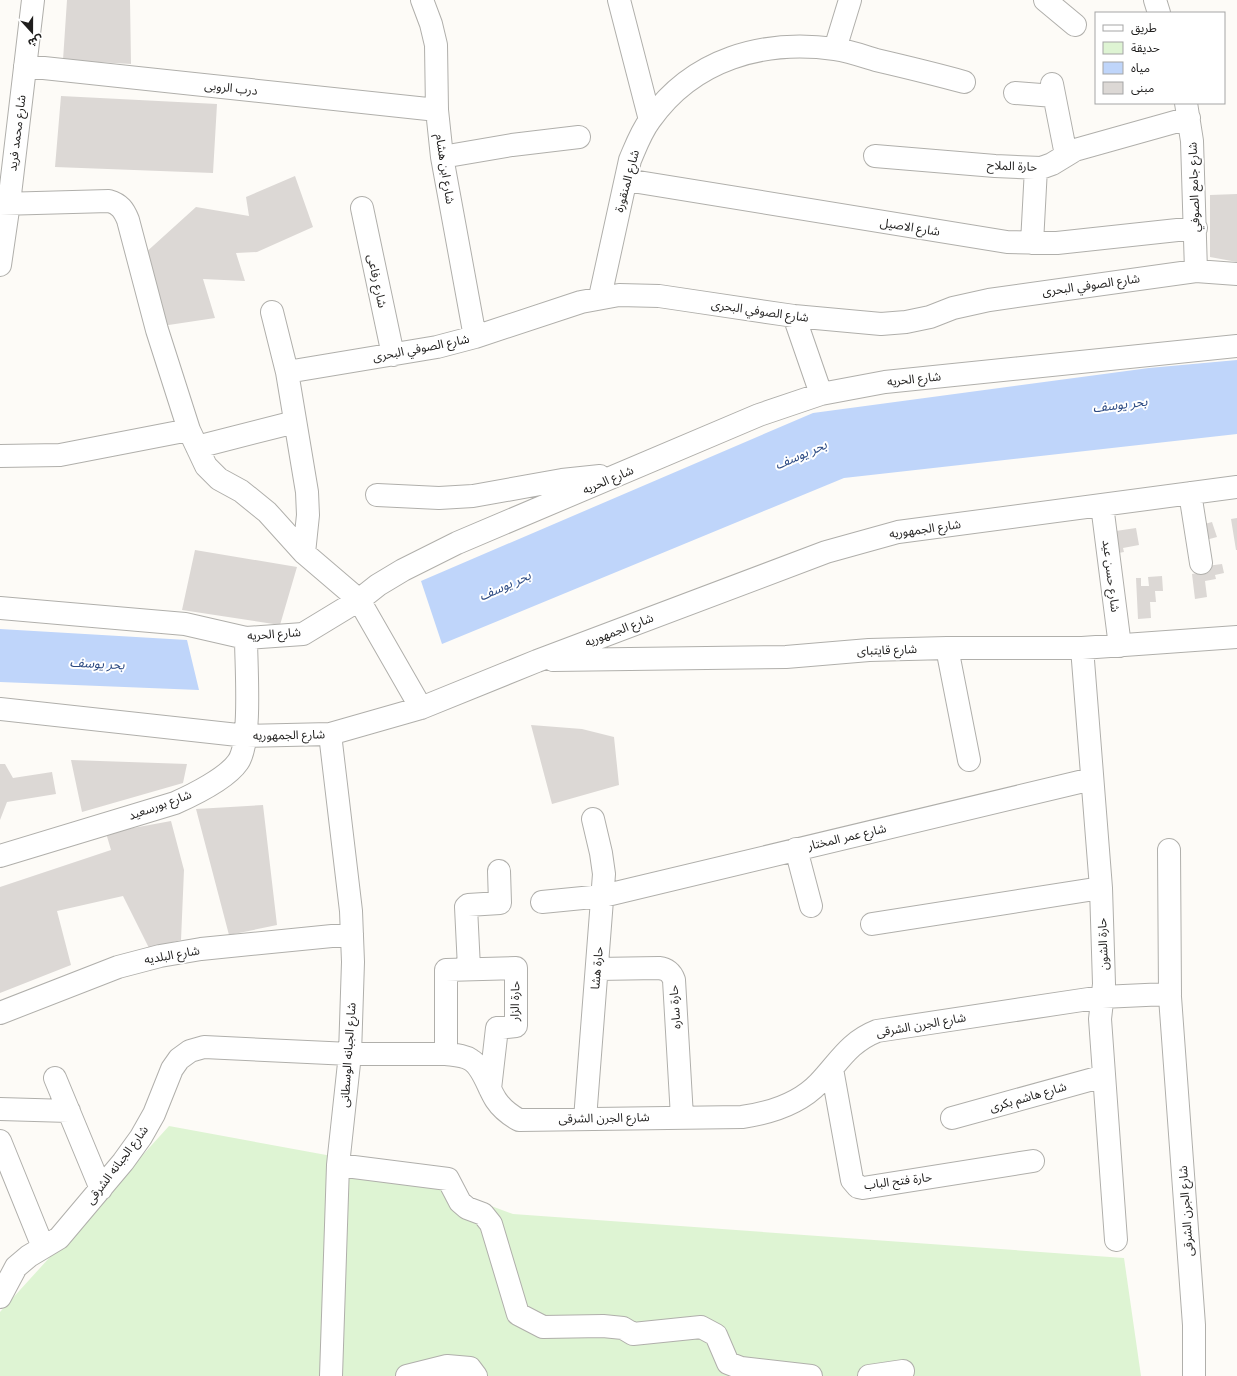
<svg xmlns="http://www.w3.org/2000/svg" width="1237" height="1376" viewBox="0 0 1237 1376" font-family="'Varela Round','Noto Sans Arabic',sans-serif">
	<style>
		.green { fill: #def4d3 }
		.water { fill: #bfd5fa }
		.building { fill: #dcd8d5 }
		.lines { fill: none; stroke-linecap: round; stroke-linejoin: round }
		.minor-casing { stroke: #b0afab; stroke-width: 24 }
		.minor { stroke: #fff; stroke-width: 22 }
		.labels { text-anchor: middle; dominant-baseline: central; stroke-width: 4; stroke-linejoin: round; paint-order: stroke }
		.street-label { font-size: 12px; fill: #1f1e1d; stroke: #fff }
		.water-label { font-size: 13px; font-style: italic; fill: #2c4a82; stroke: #fff }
	</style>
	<rect width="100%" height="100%" fill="#fdfbf7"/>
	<path class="green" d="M 169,1126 L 381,1165 L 513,1214 L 1124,1258 L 1141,1376 L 0,1376 L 0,1312 Z"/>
	<path class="water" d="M 1237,360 L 1237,434 L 844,478 L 442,644 L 421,581 L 813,413 L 1149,368 Z
		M 0,629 L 187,640 L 199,690 L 0,682 Z"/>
	<path class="building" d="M 67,0 L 130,0 L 131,64 L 63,60 Z
		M 61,96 L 217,104 L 213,173 L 55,167 Z
		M 295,176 L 313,227 L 257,252 L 236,253 L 245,281 L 203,279 L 215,318 L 162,326 L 143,255 L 196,207 L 249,216 L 246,197 Z
		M 1237,194 L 1237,262 L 1210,257 L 1210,195 Z
		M 1237,518 L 1237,550 L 1236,550 L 1231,519 Z
		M 1212,522 L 1217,537 L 1202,541 L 1197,526 Z
		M 1136,528 L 1139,545 L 1123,548 L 1124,552 L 1113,554 L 1109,532 Z
		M 195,550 L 297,567 L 280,625 L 182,610 Z
		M 1222,564 L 1224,573 L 1215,575 L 1216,579 L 1205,581 L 1207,597 L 1195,599 L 1192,574 L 1208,571 L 1207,566 Z
		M 1162,576 L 1163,591 L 1155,591 L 1156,602 L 1150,602 L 1151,618 L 1138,619 L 1136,578 L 1141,578 L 1141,586 L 1149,586 L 1148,577 Z
		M 531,725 L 582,729 L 614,737 L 619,785 L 552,804 Z
		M 71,760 L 187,764 L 183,783 L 82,812 Z
		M 0,764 L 5,764 L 13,778 L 52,772 L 56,794 L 7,802 L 0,820 Z
		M 263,805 L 277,925 L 229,935 L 196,809 Z
		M 171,821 L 184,870 L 181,940 L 149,948 L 123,896 L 57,911 L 71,965 L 0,993 L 0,887 L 111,850 L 106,833 Z"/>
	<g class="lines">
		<defs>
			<path id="minor" d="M 422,0 L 431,24 L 436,45 L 437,110 L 442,157 L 475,337
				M 619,0 L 650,120
				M 1045,0 L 1075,25
				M 1155,0 L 1159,13
				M 835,49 L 850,0
				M 25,66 L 437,110
				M 1052,84 L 1066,155
				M 1015,93 L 1054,96
				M 1186,103 L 1192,141 L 1196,271
				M 875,156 L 995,166 L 1041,168 L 1052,164 L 1075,150 L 1189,118
				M 442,157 L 512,145 L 579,137
				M 626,180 L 1007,242 L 1057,243 L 1196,228
				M 0,204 L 109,201 C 120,204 124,210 128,220 L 157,330 L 189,430 L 206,466 L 219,479 L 241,491 L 267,512 L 304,553 L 359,600 L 421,708
				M 362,208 L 393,355
				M 1032,243 L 1036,168
				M 0,265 L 9,203 L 33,0
				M 600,297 L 630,160 C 636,146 641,132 650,120 C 693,59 763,39 835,49 C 849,51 863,56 876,60 C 906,67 935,74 964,82
				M 272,312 L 287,372 L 307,492 L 308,515 L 304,553
				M 794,316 L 821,394
				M 287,372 L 437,347 L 475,337 L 581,302 L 619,295 L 659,296 L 794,316 L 881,324 L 906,322 L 930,317 L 953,308 L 989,300 L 1196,271 L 1237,274
				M 197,447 L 295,422
				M 0,456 L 60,455 L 189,430
				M 1190,493 L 1201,563
				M 377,495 L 439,498 L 473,496 L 562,480 L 600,476
				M 1102,505 L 1120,646
				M 0,608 L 185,624 L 246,638 L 303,634 L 359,600 L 378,585 L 403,570 L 457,543 L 759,415 L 821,394 L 885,382 L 1237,346
				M 947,648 L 969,760
				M 1082,648 L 1101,888 L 1104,984 L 1100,1019 L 1116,1240
				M 553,660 L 786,657 L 869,650 L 947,648 L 1082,648 L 1237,637
				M 0,709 L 247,736 L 330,734 L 421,708 L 537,661 L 826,552 L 898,532 L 1237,487
				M 330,734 L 351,911 L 353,962 L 350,1054 L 338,1165 L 331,1376
				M 796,849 L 811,906
				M 1169,850 L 1170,995
				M 0,856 L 175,803 C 193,795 227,778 238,762 C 252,742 246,665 246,638
				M 542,902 L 603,896 L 1092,779
				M 872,924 L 1101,888
				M 469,968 L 466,907 L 468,905 L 500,903 L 499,871
				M 597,969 L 659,968 C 667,969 671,972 674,980 L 682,1117
				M 0,1013 L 118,967 L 160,956 L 201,949 L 352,934
				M 446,1054 L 446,970 L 516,968 L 516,1026 L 497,1028 L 490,1089
				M 832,1069 L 852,1180 L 858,1187 L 863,1188 L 1033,1161
				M 55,1078 L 101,1189
				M 0,1109 L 69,1111
				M 952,1118 L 1104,1076
				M 585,1119 L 604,874 L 601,853 L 593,819
				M 0,1141 L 43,1247
				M 338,1165 L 448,1179 L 460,1202 L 467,1208 L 483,1214 L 491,1224 L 518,1314 L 543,1327 L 603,1326 L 623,1328 L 633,1334 L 701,1327 L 716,1335 L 728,1363 L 741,1368 L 811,1376
				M 0,1297 L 16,1267 L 29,1256 L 59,1238 L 123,1162 L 141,1137 L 154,1114 L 172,1069 L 179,1059 L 190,1051 L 204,1047 L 350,1054 L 446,1054 C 454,1055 464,1055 471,1060 C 483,1067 488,1088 496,1100 C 502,1109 510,1115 519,1120 L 742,1117 C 770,1113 799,1104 819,1083 C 839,1062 849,1042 877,1031 L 1102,997 L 1167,994 L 1170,997 L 1194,1325 L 1194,1376
				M 407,1376 L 447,1366 L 470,1368 L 476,1376
				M 869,1376 L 903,1371"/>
		</defs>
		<use href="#minor" class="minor-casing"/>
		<use href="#minor" class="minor"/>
	</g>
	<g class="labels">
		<g class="street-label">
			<text transform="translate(231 88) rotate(6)">درب الروبى</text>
			<text transform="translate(17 133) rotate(-83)">شارع محمد فريد</text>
			<text transform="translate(1012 166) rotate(2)">حارة الملاح</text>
			<text transform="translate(445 169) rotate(81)">شارع ابن هشام</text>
			<text transform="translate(627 181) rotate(-75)">شارع المنقورة</text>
			<text transform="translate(1194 187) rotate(-92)">شارع جامع الصوفي</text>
			<text transform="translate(910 227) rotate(9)">شارع الاصيل</text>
			<text transform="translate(377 281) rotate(78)">شارع رفاعى</text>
			<text transform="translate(1091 285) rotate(-8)">شارع الصوفي البحرى</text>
			<text transform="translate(760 311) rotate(8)">شارع الصوفي البحرى</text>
			<text transform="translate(421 348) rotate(-11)">شارع الصوفي البحرى</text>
			<text transform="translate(914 379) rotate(-6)">شارع الحريه</text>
			<text transform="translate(608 480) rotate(-23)">شارع الحريه</text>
			<text transform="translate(925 529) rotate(-8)">شارع الجمهوريه</text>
			<text transform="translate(1111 576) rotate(83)">شارع حسن عيد</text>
			<text transform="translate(619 630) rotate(-21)">شارع الجمهوريه</text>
			<text transform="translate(274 634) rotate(-4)">شارع الحريه</text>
			<text transform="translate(887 650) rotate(-2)">شارع قايتباى</text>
			<text transform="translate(289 735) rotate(-1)">شارع الجمهوريه</text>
			<text transform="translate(160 805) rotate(-20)">شارع بورسعيد</text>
			<text transform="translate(847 837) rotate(-13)">شارع عمر المختار</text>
			<text transform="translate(1103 944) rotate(-92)">حارة الشون</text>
			<text transform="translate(172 955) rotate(-10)">شارع البلديه</text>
			<text transform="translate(597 968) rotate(-85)">حارة هشا</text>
			<text transform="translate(515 1001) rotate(-89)">حارة الزار</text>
			<text transform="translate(675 1007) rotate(-94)">حارة ساره</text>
			<text transform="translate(921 1025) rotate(-10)">شارع الجرن الشرقى</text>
			<text transform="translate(348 1055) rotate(-86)">شارع الجبانه الوسطانى</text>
			<text transform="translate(1028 1097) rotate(-16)">شارع هاشم بكرى</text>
			<text transform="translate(604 1118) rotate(-1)">شارع الجرن الشرقى</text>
			<text transform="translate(117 1165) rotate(-53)">شارع الجبانه الشرقى</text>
			<text transform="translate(898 1181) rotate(-7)">حارة فتح الباب</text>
			<text transform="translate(1186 1211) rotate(-94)">شارع الجرن الشرقى</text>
		</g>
		<g class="water-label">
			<text transform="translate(1120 405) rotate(-7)">بحر يوسف</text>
			<text transform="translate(801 455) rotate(-23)">بحر يوسف</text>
			<text transform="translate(505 586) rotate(-24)">بحر يوسف</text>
			<text transform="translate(97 664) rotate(3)">بحر يوسف</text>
		</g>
	</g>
	<rect x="1095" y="12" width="130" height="92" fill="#ffffff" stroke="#a5a5a5"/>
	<rect x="1103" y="25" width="20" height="6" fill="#ffffff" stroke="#a5a5a5"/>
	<text x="1131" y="32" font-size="12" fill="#1f1e1d">طريق</text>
	<rect x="1103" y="42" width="20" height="12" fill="#def4d3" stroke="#a5a5a5"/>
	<text x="1131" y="52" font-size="12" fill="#1f1e1d">حديقة</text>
	<rect x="1103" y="62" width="20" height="12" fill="#bfd5fa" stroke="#a5a5a5"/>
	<text x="1131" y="72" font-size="12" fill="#1f1e1d">مياه</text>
	<rect x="1103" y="82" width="20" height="12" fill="#dcd8d5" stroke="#a5a5a5"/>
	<text x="1131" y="92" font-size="12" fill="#1f1e1d">مبنى</text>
	<g transform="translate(32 32) rotate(159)" stroke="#ffffff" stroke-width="3" paint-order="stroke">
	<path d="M0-3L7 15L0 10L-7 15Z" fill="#1f1e1d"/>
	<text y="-6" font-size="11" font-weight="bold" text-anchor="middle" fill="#1f1e1d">ش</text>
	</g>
</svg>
